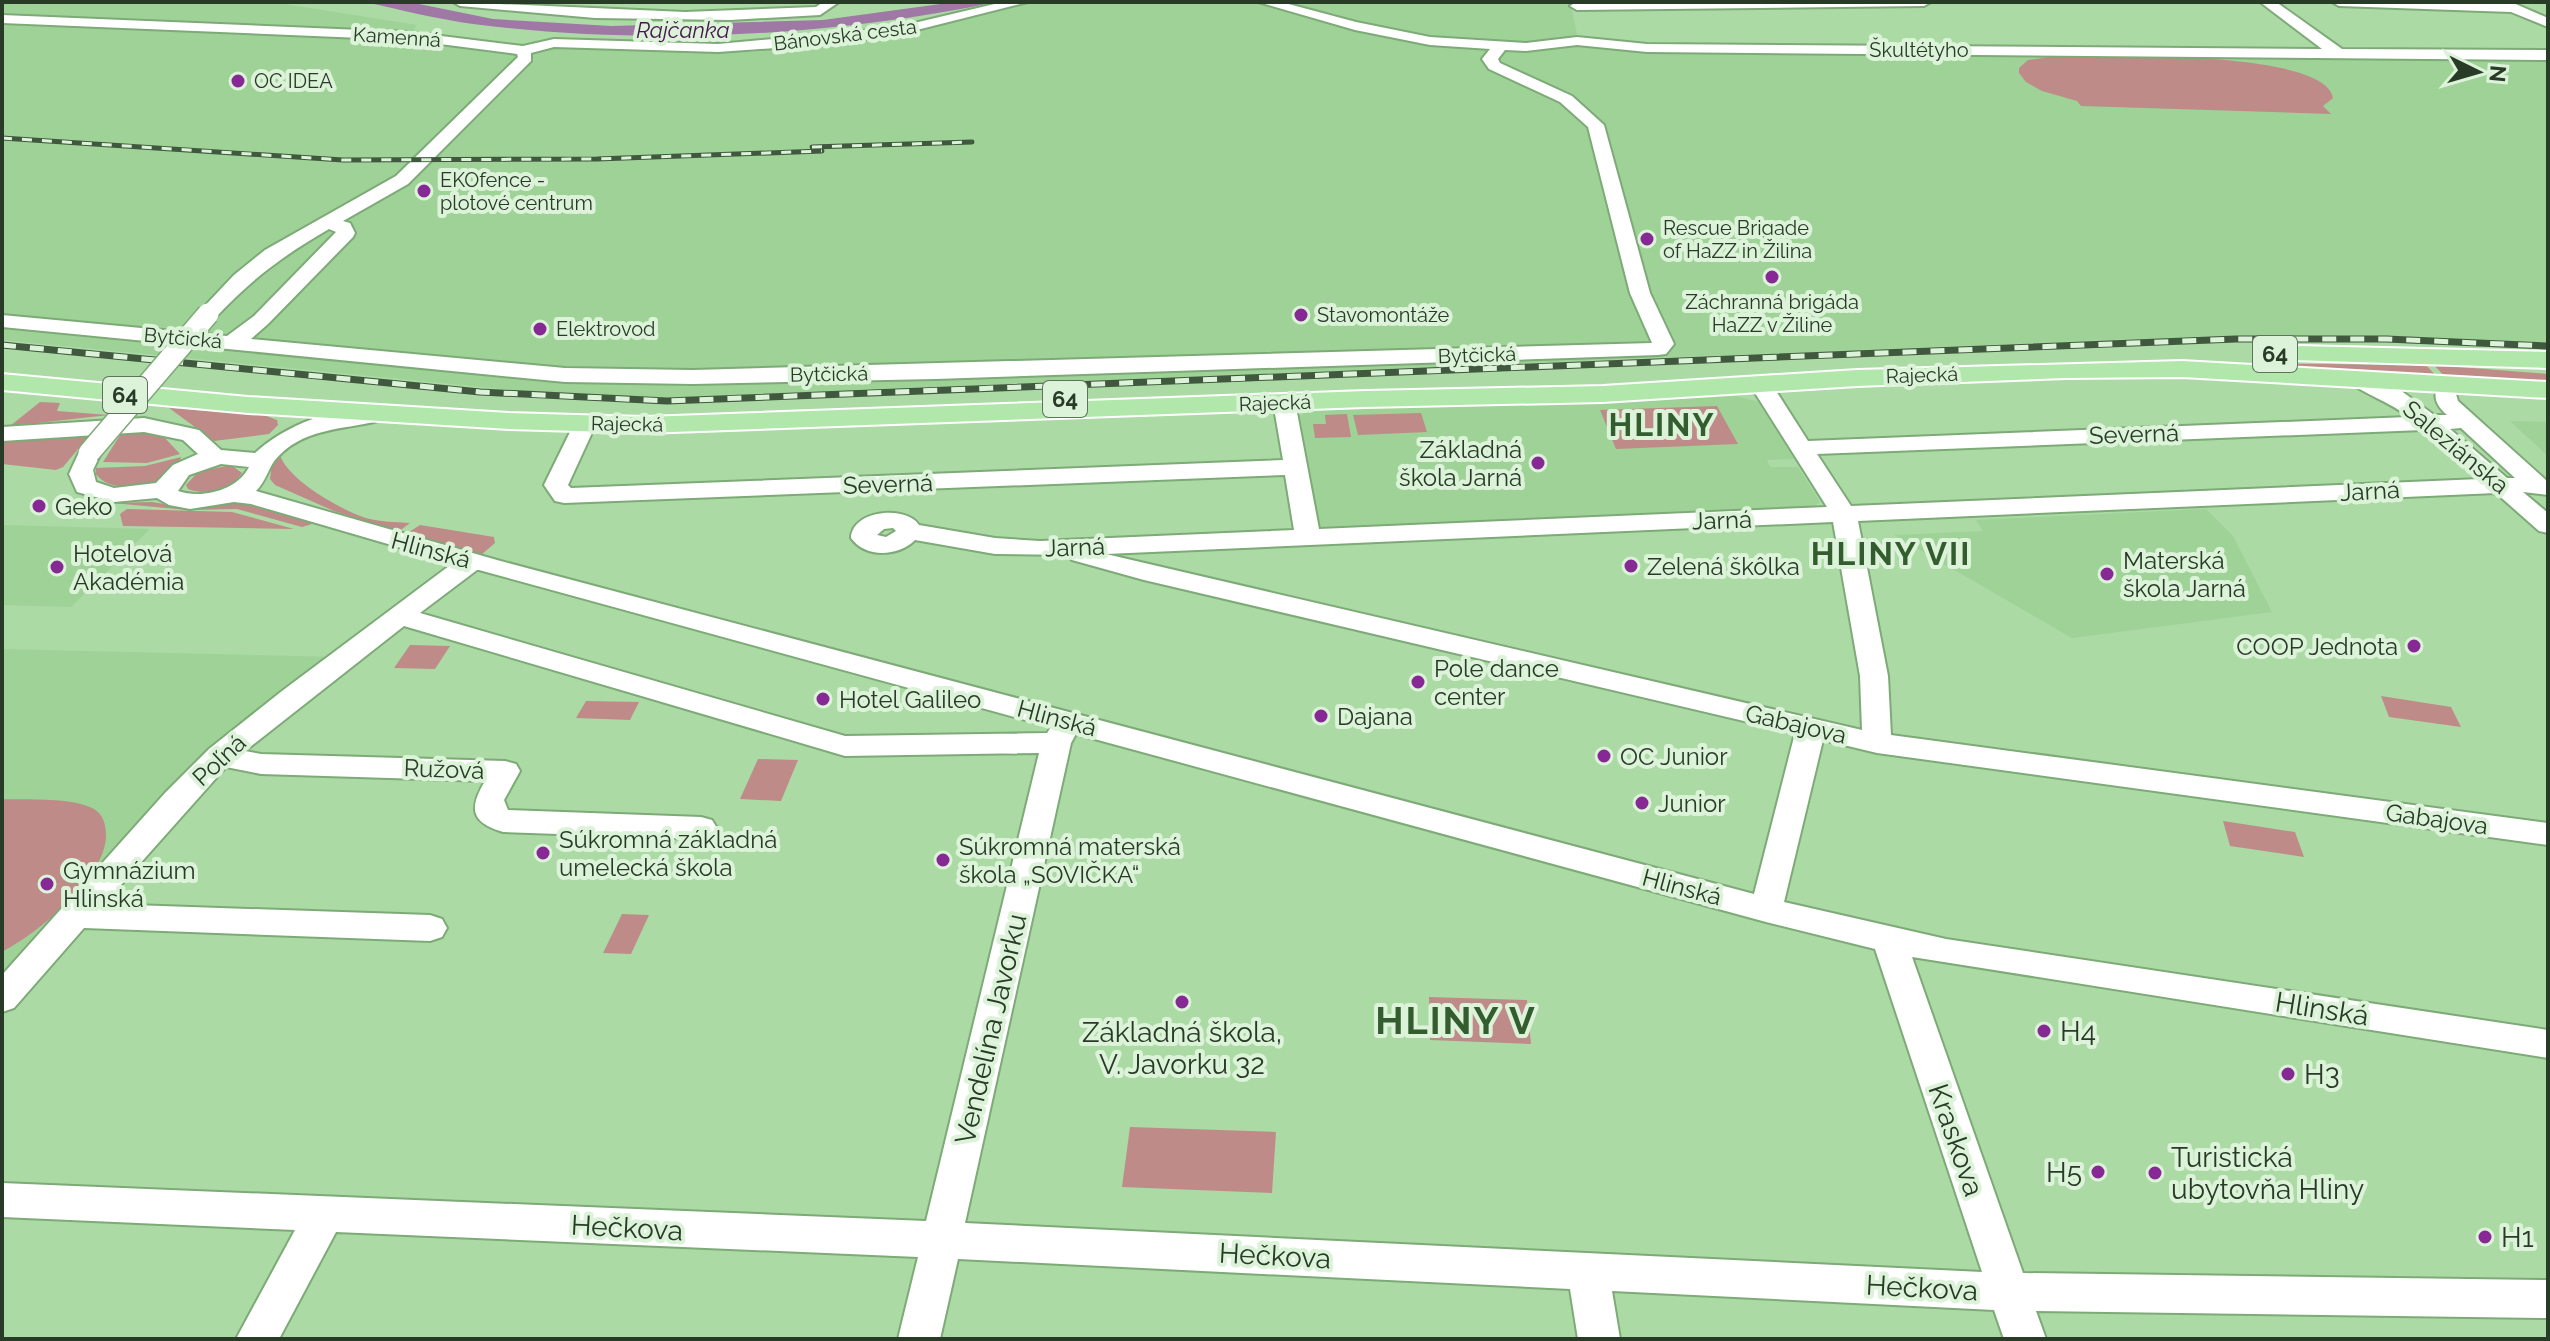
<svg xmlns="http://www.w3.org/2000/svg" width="2550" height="1341" viewBox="0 0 2550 1341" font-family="Raleway,sans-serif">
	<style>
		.built { fill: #9ed297 }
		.green { fill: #be8b89 }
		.water { fill: #9f78a5 }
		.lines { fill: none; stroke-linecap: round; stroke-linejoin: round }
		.minor-casing { stroke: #7daa77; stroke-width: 4 }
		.major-casing { stroke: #fff; stroke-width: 4 }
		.minor { fill: #fff; fill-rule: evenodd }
		.major { fill: #b2e7ac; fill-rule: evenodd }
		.rail-far1-casing { stroke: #40583d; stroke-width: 5 }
		.rail-casing { stroke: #40583d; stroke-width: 7 }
		.rail-far1 { stroke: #dcf3d9; stroke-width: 3; stroke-dasharray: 10; stroke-linecap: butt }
		.rail { stroke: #dcf3d9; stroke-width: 5; stroke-dasharray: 14; stroke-linecap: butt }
		.minor-bridge-casing { stroke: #7daa77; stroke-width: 24; stroke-linecap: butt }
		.minor-bridge { stroke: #fff; stroke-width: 21 }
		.poi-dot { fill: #862995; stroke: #dcf3d9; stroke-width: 3 }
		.labels { text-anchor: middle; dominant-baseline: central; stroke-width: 8; stroke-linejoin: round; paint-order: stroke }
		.far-street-label { font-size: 20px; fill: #283b26; stroke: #dcf3d9 }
		.far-poi-label { font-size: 20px; fill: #283b26; stroke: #dcf3d9; text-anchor: start }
		.far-water-label { font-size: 22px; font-style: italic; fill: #47164f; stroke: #dcf3d9 }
		.shield { fill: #dcf3d9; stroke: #5e725c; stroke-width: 2 }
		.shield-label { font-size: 22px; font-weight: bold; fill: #283b26 }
		.street-label { font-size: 24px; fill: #283b26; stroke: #dcf3d9 }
		.poi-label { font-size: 24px; fill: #283b26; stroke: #dcf3d9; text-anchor: start }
		.near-street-label { font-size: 28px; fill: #283b26; stroke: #dcf3d9 }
		.near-poi-label { font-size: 28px; fill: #283b26; stroke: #dcf3d9; text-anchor: start }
		.district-label { font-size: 32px; font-weight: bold; letter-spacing: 2px; fill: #335d2f; stroke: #dcf3d9 }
		.near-district-label { font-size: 38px; font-weight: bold; letter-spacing: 2px; fill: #335d2f; stroke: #dcf3d9 }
	</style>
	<rect width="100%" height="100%" fill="#abdaa5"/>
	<path class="built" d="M 2,2 L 272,2 L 417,25 L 409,36 L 516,53 L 552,46 L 755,52 L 892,36 L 1035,2 L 1570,2 L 1577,34 L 1569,40 L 1592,47 L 1633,51 L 2548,51 L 2548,344 L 2359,336 L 2132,339 L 659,398 L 524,391 L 2,340 Z
		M 1737,396 L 1758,402 L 1794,459 L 1767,460 L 1770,467 L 1798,467 L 1820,502 L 1813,507 L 1326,528 L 1318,526 L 1300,416 L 1309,409 Z
		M 2510,421 L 2548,422 L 2548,456 Z
		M 2206,509 L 2233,536 L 2272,612 L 2072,638 L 1894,535 L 1983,531 L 1976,520 Z
		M 2,525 L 150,529 L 71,607 L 2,605 Z
		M 2,649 L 337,657 L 2,986 Z"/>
	<path class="green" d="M 2064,55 C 2106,56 2326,50 2333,98 L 2323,106 L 2331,114 L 2081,106 L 2077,101 L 2042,91 L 2026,82 L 2019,73 L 2019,68 L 2028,60 Z
		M 2109,362 L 2426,365 L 2439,379 L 1953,367 Z
		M 2434,365 L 2548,374 L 2548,385 L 2447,379 Z
		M 40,402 L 60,403 L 57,411 L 109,415 L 10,426 Z
		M 1717,406 L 1738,444 L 1616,449 L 1600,410 Z
		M 169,408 L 264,415 L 277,420 L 278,425 L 269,434 L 214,441 Z
		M 1421,413 L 1427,432 L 1358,435 L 1353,415 Z
		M 1347,414 L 1351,437 L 1315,438 L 1313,424 L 1326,424 L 1325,415 Z
		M 124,429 L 165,438 L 180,454 L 147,463 L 103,462 Z
		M 94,430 L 63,467 L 56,470 L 2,464 L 2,437 Z
		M 294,443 L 280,455 C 288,480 341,510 366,518 C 379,522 396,522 410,523 L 398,532 L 334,511 L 275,485 L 270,479 L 273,457 Z
		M 181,457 C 176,484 113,499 96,474 L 96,468 L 145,466 Z
		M 231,465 L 242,473 C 232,490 206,496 188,489 L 186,485 L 198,472 Z
		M 241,499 L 303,519 L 312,524 L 302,527 L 237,509 L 188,510 L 112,503 L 152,502 L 189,508 Z
		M 127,509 L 232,512 L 294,529 L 123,526 L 120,514 Z
		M 420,525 L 494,537 L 495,543 L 481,555 L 406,534 Z
		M 410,645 L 450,646 L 435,669 L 394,668 Z
		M 2381,696 L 2451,707 L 2461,727 L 2389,717 Z
		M 586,701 L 639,702 L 630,720 L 576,718 Z
		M 758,759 L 798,760 L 781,801 L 740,799 Z
		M 2,799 C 26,800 73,797 94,809 C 104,815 106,826 106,836 C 105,879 38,933 2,952 Z
		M 2223,821 L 2295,832 L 2304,857 L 2230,846 Z
		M 622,914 L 649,915 L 631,954 L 603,953 Z
		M 1429,997 L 1527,1000 L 1531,1044 L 1430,1040 Z
		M 1130,1127 L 1276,1132 L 1272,1193 L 1122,1187 Z"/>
	<path class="water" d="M 365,2 L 409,2 L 493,19 L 611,26 L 823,20 L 955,2 L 996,2 C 829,37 642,46 473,24 C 437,19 401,10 365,2 Z"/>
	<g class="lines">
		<defs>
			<path id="minor" d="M 453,2 L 685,12 L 816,7 L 823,2 L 839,2 L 820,15 L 730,20 L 595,18 L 460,6 Z
				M 1003,2 L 1028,2 L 893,36 L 803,46 L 718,52 L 554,47 L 531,53 L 531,61 L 408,184 L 343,221 L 350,223 L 355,233 L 353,237 L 268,324 L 251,339 L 565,368 L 693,370 L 1652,343 L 1630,293 L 1588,127 L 1560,102 L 1489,69 L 1482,59 L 1490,49 L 1430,45 L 1355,30 L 1258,2 L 1281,2 L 1356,22 L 1430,37 L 1526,43 L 1577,37 L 1647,44 L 2322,49 L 2260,2 L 2276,2 L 2342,49 L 2548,50 L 2548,60 L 1647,52 L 1577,45 L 1526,51 L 1505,50 L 1498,59 L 1500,63 L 1572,96 L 1604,125 L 1650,293 L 1674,344 L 1666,354 L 1658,355 L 936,379 L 693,384 L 565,382 L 2,327 L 2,315 L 227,336 L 254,316 L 336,232 L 329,229 C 281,257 253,278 215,318 L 201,318 L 198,314 L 201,310 L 234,275 L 265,250 L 396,176 L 518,57 L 517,54 L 409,40 L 2,23 L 2,15 L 409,32 L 523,46 L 554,39 L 718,44 L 893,28 Z
				M 1576,2 L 1931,2 L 1924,6 L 1577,10 L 1570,6 Z
				M 2332,2 L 2511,2 L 2548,18 L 2548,27 L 2511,12 L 2339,6 Z
				M 2358,372 L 2396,387 L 2434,415 L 2447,415 C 2434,404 2432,394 2441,379 L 2457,379 L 2460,384 L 2456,394 L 2458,401 L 2548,482 L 2548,495 L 2523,492 L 2548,513 L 2548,533 L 2539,531 L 2496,493 L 1858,521 L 1888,676 L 1891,735 L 2548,823 L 2548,845 L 1877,753 L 1823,740 L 1784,902 L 1946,939 L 2548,1030 L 2548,1058 L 1912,957 L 2023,1273 L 2548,1280 L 2548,1318 L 2036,1311 L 2046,1339 L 2004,1339 L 1994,1310 L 1612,1291 L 1620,1339 L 1578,1339 L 1570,1289 L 958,1259 L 940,1339 L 898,1339 L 918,1257 L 336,1232 L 279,1339 L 236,1339 L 295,1230 L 2,1217 L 2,1183 L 926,1221 L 1039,753 L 845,756 L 404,626 L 245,751 L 261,754 L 505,761 L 516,764 L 520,771 L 504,800 L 508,810 L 701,817 L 712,820 L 717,828 L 712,836 L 701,839 L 503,832 C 470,822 469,808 485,781 L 261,774 L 226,767 L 104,904 L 430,915 L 442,919 L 447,928 L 442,937 L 430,941 L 84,928 L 14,1008 L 2,1012 L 2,975 L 165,793 L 209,749 L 282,691 L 453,563 L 251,504 L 234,502 L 190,509 L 169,505 L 157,498 L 114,502 L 77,492 L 69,474 L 81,448 L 97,448 L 101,453 L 93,470 L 96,482 L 114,488 L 156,483 L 173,465 L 198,454 L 183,440 L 144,432 L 2,441 L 2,427 L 144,418 L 199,430 L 221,450 L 255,453 C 283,427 339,402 378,411 L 381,416 L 378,421 C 341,430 302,428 275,460 C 268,469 266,481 256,491 L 497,560 L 1754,894 L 1795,733 L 1144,580 L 1072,560 L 1068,555 L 995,554 L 915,540 C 899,556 866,559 851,538 C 852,510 906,505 919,525 L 995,538 L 1040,541 L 1294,530 L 1285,475 L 564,503 L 555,501 L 544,485 L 574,424 L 577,419 L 593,419 L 596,424 L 568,485 L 571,488 L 1283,460 L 1273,402 L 1284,395 L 1295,402 L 1319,529 L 1827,507 L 1750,385 L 1753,380 L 1769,380 L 1808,441 L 2408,417 C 2392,402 2357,392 2347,379 ZM 2461,428 L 2515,478 L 2507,478 L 2450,429 ZM 2423,430 L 2480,479 L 1851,506 L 1817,454 ZM 221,464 L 249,467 C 237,491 201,499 178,491 L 189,475 ZM 1833,522 L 1860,676 L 1862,730 L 1106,554 ZM 884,529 L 893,528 L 896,531 L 886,537 L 877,535 ZM 477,570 L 479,570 L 1051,727 L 1047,733 L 845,736 L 420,613 ZM 1076,734 L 1766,922 L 1875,949 L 1982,1272 L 965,1223 L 1071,743 Z"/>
			<path id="major" d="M 2300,346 L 2548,352 L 2548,368 L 2291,360 L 2287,354 L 2291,348 Z
				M 2182,361 L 2548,382 L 2548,398 L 2182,377 L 2066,378 L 1857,386 L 1603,402 L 1365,407 L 645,433 L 509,429 L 248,413 L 2,390 L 2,374 L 248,397 L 509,413 L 645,417 L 1365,391 L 1603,386 L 1857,370 Z"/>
		</defs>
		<use href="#minor" class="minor-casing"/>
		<use href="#major" class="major-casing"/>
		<use href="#minor" class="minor"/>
		<use href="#major" class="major"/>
		<defs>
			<path id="rail-far1" d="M 2,138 L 343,160 L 597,159 L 822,151
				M 812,147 L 972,142"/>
			<path id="rail" d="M 2,345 L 480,392 L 667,401 L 2236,339 L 2386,339 L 2548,346"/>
		</defs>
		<use href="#rail-far1" class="rail-far1-casing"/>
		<use href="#rail" class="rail-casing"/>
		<use href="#rail-far1" class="rail-far1"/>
		<use href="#rail" class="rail"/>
		<defs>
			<path id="minor-bridge" d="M 89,453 L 208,314"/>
		</defs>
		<use href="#minor-bridge" class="minor-bridge-casing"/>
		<use href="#minor-bridge" class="minor-bridge"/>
	</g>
	<g class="poi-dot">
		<circle cx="238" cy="81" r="8"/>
		<circle cx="424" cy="191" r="8"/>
		<circle cx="1647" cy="239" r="8"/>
		<circle cx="1772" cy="277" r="8"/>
		<circle cx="1301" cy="315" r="8"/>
		<circle cx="540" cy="329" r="8"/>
		<circle cx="1538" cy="463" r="8"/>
		<circle cx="39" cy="506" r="8"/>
		<circle cx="1631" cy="566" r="8"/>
		<circle cx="57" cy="567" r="8"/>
		<circle cx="2107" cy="574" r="8"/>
		<circle cx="2414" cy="646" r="8"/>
		<circle cx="1418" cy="682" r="8"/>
		<circle cx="823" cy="699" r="8"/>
		<circle cx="1321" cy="716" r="8"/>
		<circle cx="1604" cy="756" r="8"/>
		<circle cx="1642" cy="803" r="8"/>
		<circle cx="543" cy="853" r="8"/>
		<circle cx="943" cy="860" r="8"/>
		<circle cx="47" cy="884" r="8"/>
		<circle cx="1182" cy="1002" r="8"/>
		<circle cx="2044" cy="1031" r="8"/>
		<circle cx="2288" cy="1074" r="8"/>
		<circle cx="2098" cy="1172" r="8"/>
		<circle cx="2155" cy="1173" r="8"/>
		<circle cx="2485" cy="1237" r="8"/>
	</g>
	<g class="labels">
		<g class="far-street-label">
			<text transform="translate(845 35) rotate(-7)">Bánovská cesta</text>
			<text transform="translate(397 37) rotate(4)">Kamenná</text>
			<text x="1919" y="50">Škultétyho</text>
			<text transform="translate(183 338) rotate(5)">Bytčická</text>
			<text transform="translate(1477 355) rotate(-2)">Bytčická</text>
			<text transform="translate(829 374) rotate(-1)">Bytčická</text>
			<text transform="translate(1922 375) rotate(-2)">Rajecká</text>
			<text transform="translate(1275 403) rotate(-2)">Rajecká</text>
			<text transform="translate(627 424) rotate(1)">Rajecká</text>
		</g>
		<g class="far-poi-label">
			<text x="254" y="81">OC IDEA</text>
			<text x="440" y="180">EKOfence -<tspan x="440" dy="23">plotové centrum</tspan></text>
			<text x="1663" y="228">Rescue Brigade<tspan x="1663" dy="23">of HaZZ in Žilina</tspan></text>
			<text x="1772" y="302" text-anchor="middle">Záchranná brigáda<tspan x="1772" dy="23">HaZZ v Žiline</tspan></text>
			<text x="1317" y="315">Stavomontáže</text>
			<text x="556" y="329">Elektrovod</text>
		</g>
		<g class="far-water-label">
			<text x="683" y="30">Rajčanka</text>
		</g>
		<g class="shield">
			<rect x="2253" y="336" width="44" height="36" rx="6"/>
			<rect x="103" y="377" width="44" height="36" rx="6"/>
			<rect x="1043" y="381" width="44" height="36" rx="6"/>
		</g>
		<g class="shield-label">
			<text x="2275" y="354">64</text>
			<text x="125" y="395">64</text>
			<text x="1065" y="399">64</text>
		</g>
		<g class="street-label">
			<text transform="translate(2134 434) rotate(-2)">Severná</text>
			<text transform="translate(2456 447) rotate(40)">Saleziánska</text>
			<text transform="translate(888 484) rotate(-2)">Severná</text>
			<text transform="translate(2370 491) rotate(-3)">Jarná</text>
			<text transform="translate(1722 520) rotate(-2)">Jarná</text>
			<text transform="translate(1075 547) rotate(-2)">Jarná</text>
			<text transform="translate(431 550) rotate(15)">Hlinská</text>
			<text transform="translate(1057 718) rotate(15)">Hlinská</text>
			<text transform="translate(1796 724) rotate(13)">Gabajova</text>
			<text transform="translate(219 760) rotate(-43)">Poľná</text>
			<text transform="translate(444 769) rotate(2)">Ružová</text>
			<text transform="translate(2437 819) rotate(8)">Gabajova</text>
			<text transform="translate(1682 887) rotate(15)">Hlinská</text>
		</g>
		<g class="poi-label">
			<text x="1522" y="449" text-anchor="end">Základná<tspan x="1522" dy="28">škola Jarná</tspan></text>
			<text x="55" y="506">Geko</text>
			<text x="73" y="553">Hotelová<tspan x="73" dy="28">Akadémia</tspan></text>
			<text x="2123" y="560">Materská<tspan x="2123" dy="28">škola Jarná</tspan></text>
			<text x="1647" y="566">Zelená škôlka</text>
			<text x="2398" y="646" text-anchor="end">COOP Jednota</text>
			<text x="1434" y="668">Pole dance<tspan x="1434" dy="28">center</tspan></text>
			<text x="839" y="699">Hotel Galileo</text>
			<text x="1337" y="716">Dajana</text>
			<text x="1620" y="756">OC Junior</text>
			<text x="1658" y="803">Junior</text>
			<text x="559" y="839">Súkromná základná<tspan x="559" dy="28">umelecká škola</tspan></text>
			<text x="959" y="846">Súkromná materská<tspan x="959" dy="28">škola „SOVIČKA“</tspan></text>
			<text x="63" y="870">Gymnázium<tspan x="63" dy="28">Hlinská</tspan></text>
		</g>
		<g class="near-street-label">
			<text transform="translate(2322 1009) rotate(9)">Hlinská</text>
			<text transform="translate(991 1029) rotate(-77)">Vendelína Javorku</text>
			<text transform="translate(1956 1140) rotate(71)">Kraskova</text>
			<text transform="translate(627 1228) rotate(3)">Hečkova</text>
			<text transform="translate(1275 1256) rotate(3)">Hečkova</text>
			<text transform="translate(1922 1288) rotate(3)">Hečkova</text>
		</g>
		<g class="near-poi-label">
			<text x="2060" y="1031">H4</text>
			<text x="1182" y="1032" text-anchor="middle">Základná škola,<tspan x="1182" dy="32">V. Javorku 32</tspan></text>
			<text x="2304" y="1074">H3</text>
			<text x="2171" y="1157">Turistická<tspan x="2171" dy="32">ubytovňa Hliny</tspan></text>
			<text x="2082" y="1172" text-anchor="end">H5</text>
			<text x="2501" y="1237">H1</text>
		</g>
		<g class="district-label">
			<text x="1662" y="424">HLINY</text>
			<text x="1891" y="553">HLINY VII</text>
		</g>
		<g class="near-district-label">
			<text x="1456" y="1020">HLINY V</text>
		</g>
	</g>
	<rect width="2550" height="1341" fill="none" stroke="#283b26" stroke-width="8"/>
	<g transform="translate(2478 72) rotate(95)" stroke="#dcf3d9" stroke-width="6" paint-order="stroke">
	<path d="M0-6L14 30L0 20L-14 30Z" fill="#283b26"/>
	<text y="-12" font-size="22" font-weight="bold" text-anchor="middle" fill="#283b26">N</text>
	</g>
</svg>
